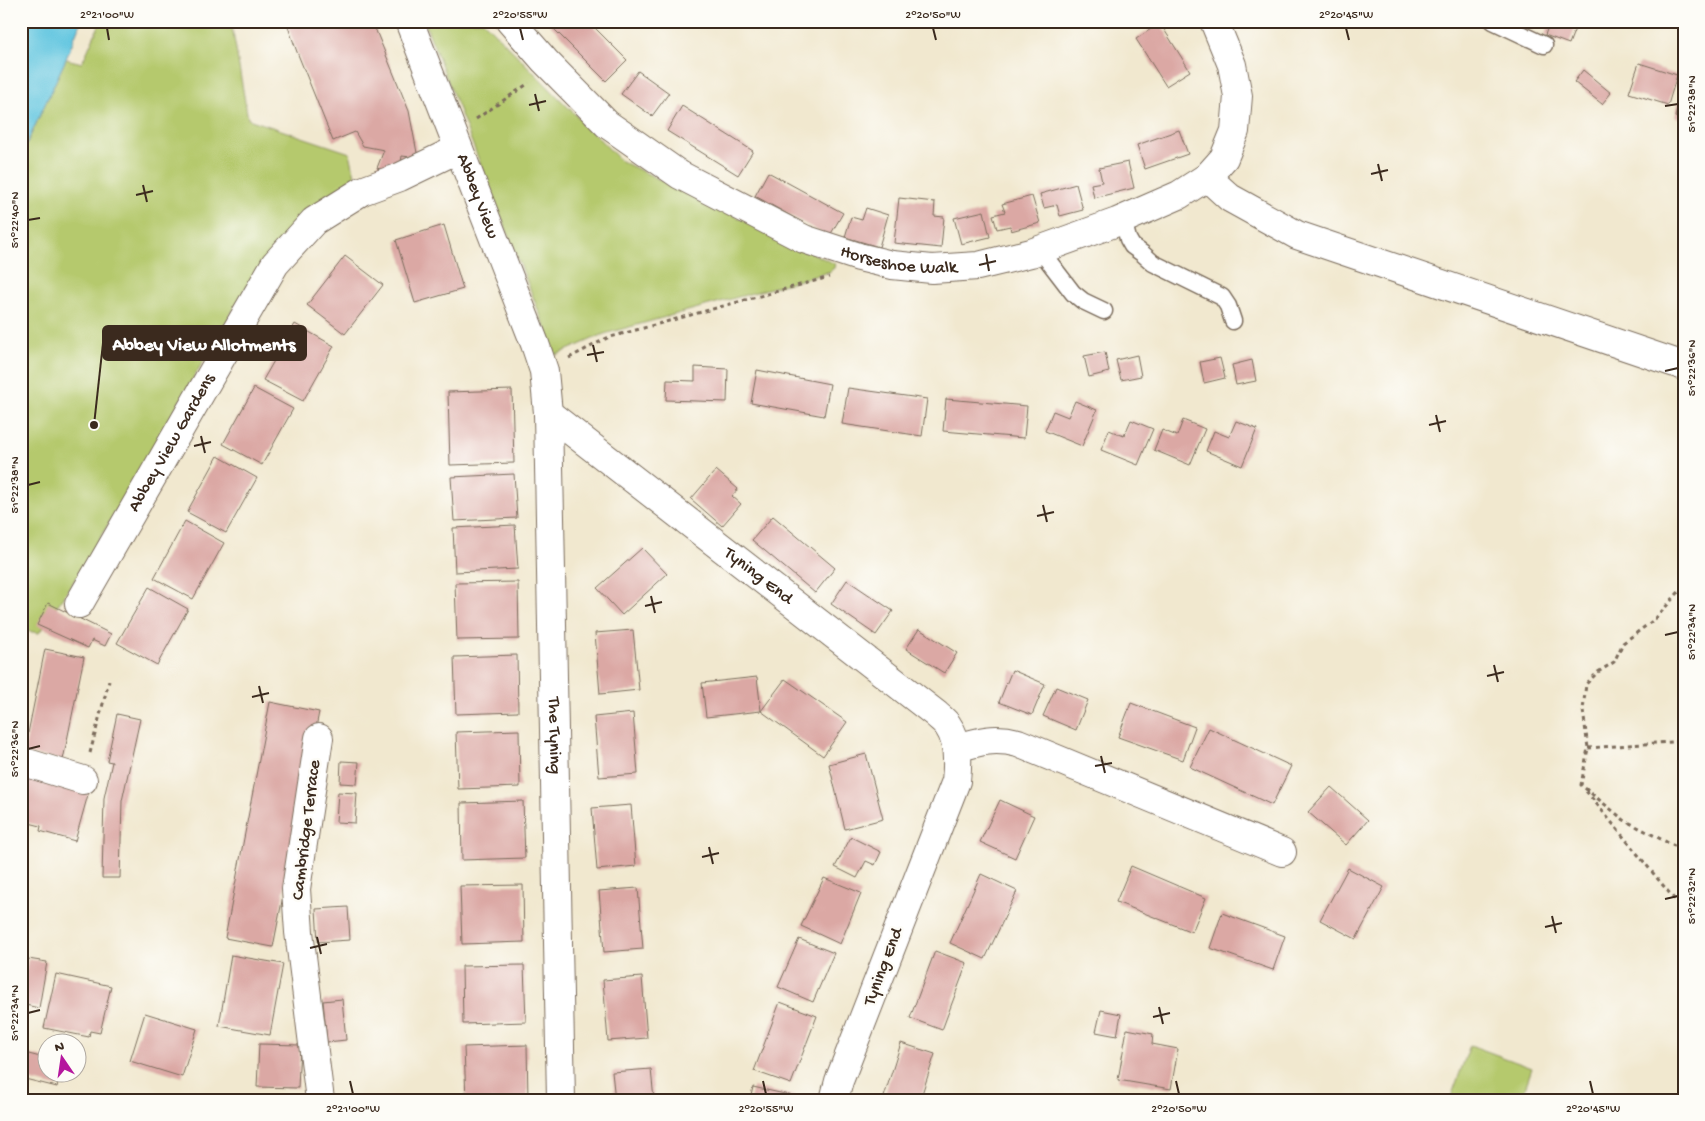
<svg xmlns="http://www.w3.org/2000/svg" width="1705" height="1121" viewBox="0 0 1705 1121" font-family="'Gochi Hand',sans-serif">
	<style>
		.green { fill: #b5c96d; stroke: #787a46 }
		.water { fill: #62c6e0; stroke: #4e787f }
		.building { fill: #dba8a4 }
		.lines { fill: none; stroke-linecap: round; stroke-linejoin: round }
		.service-casing { stroke: #7b6c5c; stroke-width: 19 }
		.minor-casing { stroke: #7b6c5c; stroke-width: 30 }
		.path { stroke: #7b6c5c; stroke-width: 3; stroke-dasharray: 4 4; stroke-linecap: butt }
		.service { stroke: #fff; stroke-width: 16 }
		.minor { stroke: #fff; stroke-width: 28 }
		.ticks { fill: none; stroke: #3b2a1e; stroke-width: 2 }
		.labels { text-anchor: middle; dominant-baseline: central; stroke-width: 5; stroke-linejoin: round; paint-order: stroke }
		.street-label { font-size: 18px; fill: #3b2a1e; stroke: #fdfcf7 }
		.leader { fill: none; stroke: #3b2a1e; stroke-width: 2 }
		.callout-dot { fill: #3b2a1e; stroke: #fdfcf7; stroke-width: 2 }
		.callout { fill: #3b2a1e; stroke: #3b2a1e; stroke-width: 2 }
		.callout-label { font-size: 19px; text-anchor: middle; font-weight: bold; fill: #fff }
		.neatline { fill: none; stroke: #3b2a1e; stroke-width: 2 }
		.ticks-label { font-size: 12px; text-anchor: middle; fill: #3b2a1e }
	</style>
	<rect width="100%" height="100%" fill="#fdfcf7"/>
	<filter id="ink" filterUnits="userSpaceOnUse"><feTurbulence type="fractalNoise" baseFrequency=".02" numOctaves="2"/><feDisplacementMap in="SourceGraphic" scale="10" xChannelSelector="R" yChannelSelector="G"/><feConvolveMatrix kernelMatrix="1 2 1 2 8 2 1 2 1" color-interpolation-filters="sRGB"/></filter>
	<filter id="wash" filterUnits="userSpaceOnUse"><feTurbulence type="fractalNoise" baseFrequency=".0096" numOctaves="4" result="noise"/><feDisplacementMap in="SourceGraphic" scale="20" xChannelSelector="R" yChannelSelector="G"/><feGaussianBlur stdDeviation="1.12" result="paint"/><feColorMatrix in="noise" values="0 0 0 0 0 0 0 0 0 0 0 0 0 0 0 0 0 1.4 0 .05"/><feComposite in="paint" operator="in"/></filter>
	<g filter="url(#wash)">
		<rect width="100%" height="100%" fill="#f1e8cf"/>
		<path class="green" d="M 101,21 L 231,21 L 248,119 L 350,153 L 356,181 L 250,281 L 82,569 L 39,633 L 21,630 L 21,156 L 66,59 L 82,63 Z
			M 424,21 L 483,21 L 621,161 L 835,264 L 834,268 L 829,272 L 604,334 L 556,355 Z
			M 1470,1045 L 1532,1068 L 1521,1100 L 1450,1100 Z"/>
		<path class="water" d="M 21,21 L 81,21 L 66,59 L 21,156 Z"/>
		<g id="blocks">
			<path class="building" d="M 286,21 L 372,21 L 409,111 L 418,158 L 402,156 L 399,175 L 377,168 L 384,150 L 363,146 L 355,132 L 333,141 L 297,52 Z
				M 546,21 L 588,21 L 627,60 L 606,81 Z
				M 1550,21 L 1578,21 L 1569,44 L 1545,35 Z
				M 1160,23 L 1190,71 L 1166,86 L 1136,39 Z
				M 1639,63 L 1677,75 L 1668,105 L 1629,93 Z
				M 1583,70 L 1611,93 L 1602,104 L 1574,82 Z
				M 638,71 L 669,93 L 652,116 L 621,94 Z
				M 1681,93 L 1684,93 L 1684,120 L 1675,117 Z
				M 682,106 L 753,151 L 738,175 L 667,131 Z
				M 1179,130 L 1188,154 L 1145,169 L 1137,145 Z
				M 1128,162 L 1134,188 L 1094,198 L 1091,184 L 1102,182 L 1099,168 Z
				M 768,172 L 843,213 L 829,237 L 755,196 Z
				M 1076,184 L 1083,210 L 1060,216 L 1057,205 L 1044,208 L 1040,194 Z
				M 1032,196 L 1040,223 L 1011,231 L 1010,226 L 997,229 L 993,215 L 1005,212 L 1002,204 Z
				M 899,198 L 935,202 L 934,216 L 944,217 L 941,248 L 894,243 Z
				M 866,208 L 888,215 L 879,247 L 845,237 L 851,217 L 862,220 Z
				M 984,211 L 990,237 L 961,244 L 954,218 Z
				M 444,225 L 463,289 L 415,303 L 396,240 Z
				M 345,256 L 383,285 L 345,334 L 307,305 Z
				M 295,324 L 334,346 L 303,401 L 263,380 Z
				M 1105,352 L 1109,372 L 1089,377 L 1084,356 Z
				M 1137,355 L 1141,376 L 1121,380 L 1116,360 Z
				M 1220,358 L 1225,378 L 1204,383 L 1200,362 Z
				M 1252,360 L 1256,381 L 1236,385 L 1232,365 Z
				M 695,367 L 728,369 L 727,402 L 666,400 L 667,380 L 695,381 Z
				M 757,370 L 830,384 L 824,416 L 751,403 Z
				M 254,388 L 293,409 L 262,465 L 223,444 Z
				M 848,388 L 927,399 L 922,436 L 842,424 Z
				M 512,390 L 514,463 L 450,465 L 448,392 Z
				M 946,399 L 1027,406 L 1024,438 L 943,431 Z
				M 1075,401 L 1097,410 L 1082,446 L 1045,431 L 1053,411 L 1068,417 Z
				M 1131,420 L 1153,429 L 1138,465 L 1101,450 L 1109,430 L 1124,436 Z
				M 1183,420 L 1205,429 L 1190,465 L 1154,450 L 1162,430 L 1177,436 Z
				M 1236,421 L 1257,429 L 1242,466 L 1206,451 L 1214,431 L 1229,437 Z
				M 218,456 L 257,478 L 226,533 L 187,512 Z
				M 716,470 L 738,489 L 732,496 L 741,504 L 722,526 L 691,499 Z
				M 514,474 L 517,518 L 454,521 L 451,477 Z
				M 773,516 L 835,568 L 815,593 L 752,540 Z
				M 185,521 L 224,543 L 193,599 L 154,578 Z
				M 515,525 L 518,569 L 455,572 L 453,528 Z
				M 642,548 L 667,574 L 622,615 L 597,588 Z
				M 847,580 L 893,611 L 876,635 L 831,604 Z
				M 518,582 L 519,639 L 457,640 L 455,583 Z
				M 149,587 L 188,609 L 157,665 L 117,643 Z
				M 48,603 L 111,634 L 105,646 L 92,640 L 88,648 L 37,625 Z
				M 919,629 L 957,653 L 944,673 L 906,649 Z
				M 633,630 L 639,690 L 600,694 L 595,633 Z
				M 45,649 L 84,657 L 63,760 L 24,753 Z
				M 517,655 L 518,712 L 456,714 L 454,657 Z
				M 1012,670 L 1045,684 L 1032,715 L 999,702 Z
				M 757,677 L 761,711 L 785,679 L 847,722 L 823,756 L 761,711 L 706,717 L 702,683 Z
				M 1056,687 L 1088,700 L 1076,730 L 1043,716 Z
				M 270,702 L 319,712 L 273,947 L 225,938 Z
				M 1131,703 L 1195,727 L 1183,760 L 1118,737 Z
				M 633,713 L 638,774 L 599,777 L 594,717 Z
				M 117,714 L 140,719 L 122,801 L 120,878 L 102,878 L 104,798 L 112,762 L 107,761 Z
				M 1209,728 L 1291,766 L 1272,805 L 1190,767 Z
				M 519,730 L 520,787 L 458,789 L 456,732 Z
				M 866,754 L 883,819 L 845,829 L 829,764 Z
				M 341,761 L 359,762 L 357,784 L 340,783 Z
				M 21,772 L 89,791 L 75,841 L 40,831 L 41,826 L 21,821 Z
				M 1331,787 L 1368,820 L 1346,845 L 1308,812 Z
				M 338,792 L 357,793 L 355,823 L 336,822 Z
				M 1000,800 L 1034,816 L 1015,858 L 980,842 Z
				M 523,801 L 525,858 L 462,860 L 461,803 Z
				M 631,805 L 636,866 L 597,870 L 592,808 Z
				M 851,837 L 881,852 L 875,865 L 866,861 L 857,878 L 835,867 Z
				M 1131,866 L 1206,898 L 1192,932 L 1116,902 Z
				M 1348,868 L 1384,887 L 1356,939 L 1320,920 Z
				M 981,874 L 1017,891 L 985,959 L 950,943 Z
				M 824,878 L 861,893 L 840,944 L 801,926 Z
				M 523,885 L 524,942 L 462,944 L 460,886 Z
				M 638,888 L 643,949 L 604,952 L 599,891 Z
				M 348,907 L 350,940 L 318,942 L 316,909 Z
				M 1222,913 L 1285,936 L 1273,970 L 1210,948 Z
				M 799,939 L 834,953 L 813,1002 L 778,987 Z
				M 935,951 L 967,963 L 942,1030 L 910,1018 Z
				M 231,955 L 283,964 L 270,1035 L 219,1026 Z
				M 28,959 L 47,962 L 39,1008 L 21,1004 L 21,974 L 25,974 Z
				M 524,965 L 526,1022 L 463,1024 L 462,966 Z
				M 56,974 L 111,986 L 100,1033 L 90,1031 L 89,1037 L 44,1028 Z
				M 642,977 L 647,1038 L 608,1041 L 603,980 Z
				M 342,999 L 346,1040 L 327,1042 L 323,1001 Z
				M 780,1002 L 817,1016 L 791,1084 L 754,1071 Z
				M 1101,1010 L 1121,1014 L 1117,1036 L 1096,1032 Z
				M 145,1013 L 197,1029 L 182,1077 L 130,1061 Z
				M 1127,1029 L 1153,1034 L 1152,1044 L 1178,1049 L 1171,1089 L 1118,1080 Z
				M 901,1043 L 935,1054 L 920,1100 L 883,1100 Z
				M 259,1044 L 300,1045 L 298,1088 L 257,1087 Z
				M 527,1045 L 528,1100 L 466,1100 L 464,1047 Z
				M 21,1052 L 48,1059 L 48,1074 L 60,1074 L 57,1087 L 21,1078 Z
				M 651,1069 L 654,1100 L 615,1100 L 612,1072 Z
				M 753,1087 L 798,1097 L 797,1100 L 750,1100 Z"/>
		</g>
	</g>
	<g filter="url(#ink)">
		<use href="#blocks" fill-opacity="0" stroke="#7b6c5c" stroke-width="1"/>
		<g class="lines">
			<defs>
				<path id="service" d="M 1493,21 L 1544,45
					M 1123,219 L 1128,239 L 1132,246 L 1143,254 L 1153,263 L 1222,297 L 1228,306 L 1233,321
					M 1040,250 L 1073,293 L 1083,301 L 1104,311"/>
				<g id="minor">
					<path id="s1" d="M 409,21 L 535,344 L 544,371 L 548,413 L 561,1100"/>
					<path id="s2" d="M 510,21 L 545,61 L 607,124 L 680,175 L 804,239 L 859,257 L 892,265 L 932,269 L 978,266 L 1031,253 L 1117,222 L 1179,195 L 1207,177 L 1224,158 L 1235,131 L 1238,96 L 1232,65 L 1214,21"/>
					<path d="M 1207,177 L 1230,198 L 1297,235 L 1684,366"/>
					<path id="s3" d="M 548,413 L 936,714 C 940,718 945,721 948,726 C 959,741 958,763 956,781 L 839,1081 L 834,1100"/>
					<path id="s4" d="M 79,604 L 275,264 L 314,221 L 362,191 L 400,177 L 458,149"/>
					<path d="M 319,738 L 296,889 L 299,932 L 320,1100"/>
					<path d="M 957,748 C 980,741 995,737 1018,743 L 1282,852"/>
					<path d="M 21,761 L 83,780"/>
				</g>
			</defs>
			<use href="#service" class="service-casing"/>
			<use href="#minor" class="minor-casing"/>
			<path class="path" d="M 476,119 L 529,83
				M 569,358 L 607,338 L 829,277
				M 1684,586 L 1655,619 L 1623,643 L 1614,662 L 1598,672 L 1586,684 L 1583,710 L 1588,748 L 1581,785 L 1624,820 L 1684,851
				M 1588,748 L 1684,741
				M 90,753 L 109,681
				M 1586,791 L 1684,911"/>
			<use href="#service" class="service"/>
			<use href="#minor" class="minor"/>
		</g>
	</g>
	<path class="ticks" d="M 107,28 L 109,40M 520,28 L 523,40M 933,28 L 936,40M 1346,28 L 1349,40M 535,94 L 539,111M 529,105 L 546,101M 1665,106 L 1678,104M 1378,164 L 1382,181M 1371,174 L 1388,170M 143,185 L 147,202M 136,195 L 153,191M 28,220 L 40,218M 986,254 L 989,271M 979,265 L 996,261M 593,345 L 597,362M 587,355 L 604,352M 1665,371 L 1678,368M 1436,415 L 1440,432M 1429,425 L 1446,421M 201,436 L 205,453M 194,446 L 211,442M 28,485 L 40,482M 1043,505 L 1047,522M 1037,516 L 1054,512M 651,596 L 655,613M 645,606 L 662,602M 1665,635 L 1678,632M 1494,665 L 1498,682M 1487,676 L 1504,672M 259,686 L 263,703M 252,697 L 269,693M 28,749 L 40,746M 1101,756 L 1105,773M 1095,766 L 1112,763M 709,847 L 713,864M 702,857 L 719,853M 1665,899 L 1678,896M 1552,916 L 1556,933M 1545,927 L 1562,923M 317,937 L 321,954M 310,948 L 327,944M 1159,1007 L 1163,1024M 28,1013 L 40,1010M 1153,1017 L 1170,1013M 350,1081 L 353,1094M 763,1081 L 766,1094M 1176,1081 L 1179,1094M 1590,1081 L 1593,1094"/>
	<g class="labels">
		<g class="street-label">
			<text stroke="none"><textPath href="#s1" startOffset="188">Abbey View</textPath></text>
			<text stroke="none"><textPath href="#s2" startOffset="468">Horseshoe Walk</textPath></text>
			<text stroke="none"><textPath href="#s4" startOffset="186">Abbey View Gardens</textPath></text>
			<text stroke="none"><textPath href="#s3" startOffset="266">Tyning End</textPath></text>
			<text stroke="none"><textPath href="#s1" startOffset="740">The Tyning</textPath></text>
			<text transform="translate(307 830) rotate(-83)">Cambridge Terrace</text>
			<text transform="translate(884 967) rotate(-69)">Tyning End</text>
		</g>
	</g>
	<path class="leader" d="M94 425L103 343"/>
	<circle class="callout-dot" cx="94" cy="425" r="5"/>
	<rect class="callout" x="103" y="326" width="203" height="34" rx="5"/>
	<g class="callout-label">
		<text x="204" y="350">Abbey View Allotments</text>
	</g>
	<rect width="1705" height="1121" fill="none" stroke="#fdfcf7" stroke-width="55"/>
	<g transform="translate(62 1058) rotate(347)"><circle r="24" fill="#fdfcf7" stroke="#afa8a0"/>
	<path d="M0-4L9 19L0 12L-9 19Z" fill="#b5179e"/>
	<text y="-8" font-size="14" font-weight="bold" text-anchor="middle" fill="#3b2a1e">N</text>
	</g>
	<rect x="28" y="28" width="1650" height="1066" class="neatline"/>
	<g class="ticks-label">
		<text x="107" y="18">2°21'00"W</text>
		<text x="520" y="18">2°20'55"W</text>
		<text x="933" y="18">2°20'50"W</text>
		<text x="1346" y="18">2°20'45"W</text>
		<text transform="translate(1691 104) rotate(-90)" y="4">51°22'38"N</text>
		<text transform="translate(14 220) rotate(-90)" y="4">51°22'40"N</text>
		<text transform="translate(1691 368) rotate(-90)" y="4">51°22'36"N</text>
		<text transform="translate(14 485) rotate(-90)" y="4">51°22'38"N</text>
		<text transform="translate(1691 632) rotate(-90)" y="4">51°22'34"N</text>
		<text transform="translate(14 749) rotate(-90)" y="4">51°22'36"N</text>
		<text transform="translate(1691 896) rotate(-90)" y="4">51°22'32"N</text>
		<text transform="translate(14 1013) rotate(-90)" y="4">51°22'34"N</text>
		<text x="353" y="1112">2°21'00"W</text>
		<text x="766" y="1112">2°20'55"W</text>
		<text x="1179" y="1112">2°20'50"W</text>
		<text x="1593" y="1112">2°20'45"W</text>
	</g>
</svg>
